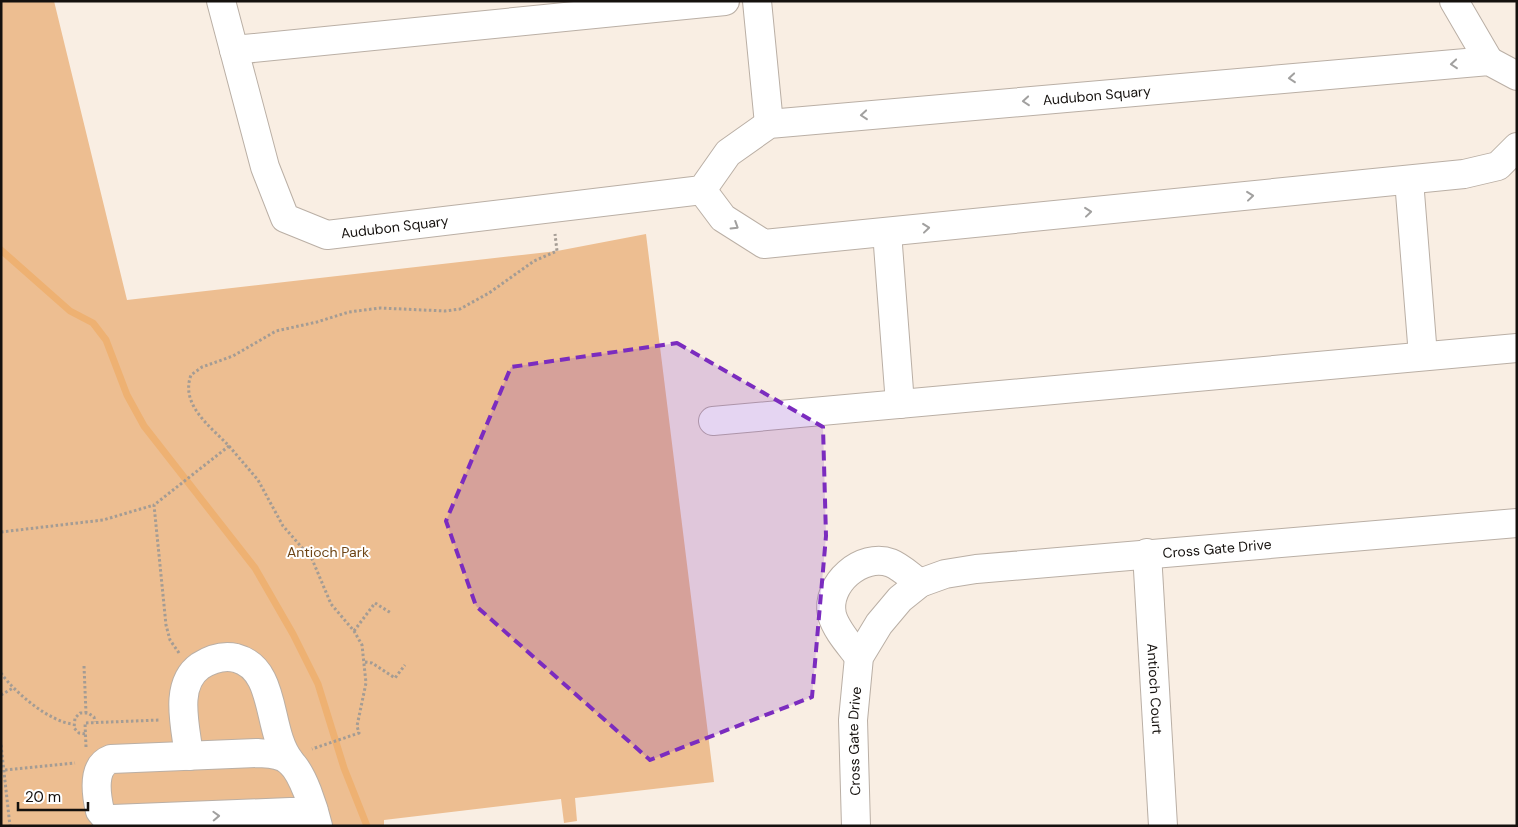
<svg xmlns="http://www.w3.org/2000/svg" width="1518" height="827" viewBox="0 0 1518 827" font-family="'DM Sans',sans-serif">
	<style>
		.green { fill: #edbe91 }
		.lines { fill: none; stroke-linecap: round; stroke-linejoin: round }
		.stream { stroke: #eeb172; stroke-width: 7 }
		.minor-casing { stroke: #baafa5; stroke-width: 30 }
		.path { stroke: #a49c94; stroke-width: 3; stroke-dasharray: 2.5 2.5; stroke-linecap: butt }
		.minor { stroke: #fff; stroke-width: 28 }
		.oneway { stroke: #a1a09f }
		.marked { fill: #7b2cbf; fill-opacity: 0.2; stroke: #7b2cbf; stroke-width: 4; stroke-dasharray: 10 6; stroke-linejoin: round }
		.labels { text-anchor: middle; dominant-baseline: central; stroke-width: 4; stroke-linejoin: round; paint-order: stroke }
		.street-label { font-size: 14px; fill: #15110e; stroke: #fff }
		.park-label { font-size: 14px; fill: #6e4516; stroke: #fff }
	</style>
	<rect width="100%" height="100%" fill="#f9eee3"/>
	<path class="green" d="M 1,1 L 54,1 L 127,300 L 557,251 L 646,234 L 714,782 L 575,798 L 577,821 L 564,823 L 561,799 L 384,820 L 384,826 L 1,826 Z"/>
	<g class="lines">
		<path class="stream" d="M 1,250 L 70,311 L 93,323 L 106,340 L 127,395 L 144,426 L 255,568 L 293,634 L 318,684 L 344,768 L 367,826"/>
		<defs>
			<g id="minor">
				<path id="s1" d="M 221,1 L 265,167 L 285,218 L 327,235 L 702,190 L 728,153 L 769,124 L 1489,61 L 1517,76"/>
				<path d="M 757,1 L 769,124"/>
				<path d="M 1454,1 L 1489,61"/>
				<path d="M 234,50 L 725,1"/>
				<path d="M 1409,180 L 1423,356"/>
				<path d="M 702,190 L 723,218 L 764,244 L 1464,174 L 1498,166 L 1517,147"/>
				<path d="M 887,232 L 900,404"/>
				<path d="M 713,421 L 1517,348"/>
				<path id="s2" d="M 1147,553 L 1163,826"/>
				<path d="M 859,657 C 850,645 836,630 832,615 C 825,584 862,552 891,563 C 901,567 911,577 920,583"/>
				<path d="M 189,756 C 186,728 173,685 200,666 C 211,659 223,655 236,658 C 278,669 266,731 290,761"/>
				<path d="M 314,811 L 113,819 L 106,818 L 100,811 C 96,794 92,766 111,759 L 257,753 C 268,754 281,753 290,762 C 303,773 314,809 318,826"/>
				<path id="s3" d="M 856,826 L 853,720 L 859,657 L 879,624 L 900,599 L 920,583 L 945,574 L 976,569 L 1517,523"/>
			</g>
		</defs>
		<use href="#minor" class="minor-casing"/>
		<path class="path" d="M 229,446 L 258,480 L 283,526 L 312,559 L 331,604 L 354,631 L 362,645 L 366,683 L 357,726 L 359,733 L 312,749
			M 1,532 L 103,520 L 154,505
			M 354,631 L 375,603 L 391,613
			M 179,653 L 170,640 L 166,625 L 154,505 L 229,446 C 210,426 180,405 191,375 L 202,367 L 233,356 L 276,331 L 317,322 L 349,312 L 380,308 L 445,311 L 460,309 L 489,293 L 534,261 L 557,251 L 555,234
			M 365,662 L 372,663 L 395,678 L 405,665
			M 84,666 L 86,713
			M 1,673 C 15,693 50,722 73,724
			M 1,695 L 13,688
			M 85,734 L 79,733 L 74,728 L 75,718 L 80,713 L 88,713 L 94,717 L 95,722
			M 1,745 L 10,826
			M 86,747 L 85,723 L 160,720
			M 5,770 L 75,763"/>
		<use href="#minor" class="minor"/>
	</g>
	<defs><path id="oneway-chevron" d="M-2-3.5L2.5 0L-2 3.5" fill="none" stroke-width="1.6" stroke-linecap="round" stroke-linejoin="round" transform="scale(1.25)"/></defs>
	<g class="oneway">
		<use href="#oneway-chevron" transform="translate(1454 64) rotate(175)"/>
		<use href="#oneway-chevron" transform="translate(1292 78) rotate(175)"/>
		<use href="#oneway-chevron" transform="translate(1026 101) rotate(175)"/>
		<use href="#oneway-chevron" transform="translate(864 115) rotate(175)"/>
		<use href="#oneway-chevron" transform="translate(1250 196) rotate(-6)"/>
		<use href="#oneway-chevron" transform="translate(1088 212) rotate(-6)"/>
		<use href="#oneway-chevron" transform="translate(735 226) rotate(32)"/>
		<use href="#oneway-chevron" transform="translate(926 228) rotate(-6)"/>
		<use href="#oneway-chevron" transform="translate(216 816) rotate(-2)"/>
	</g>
	<path class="marked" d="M 677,343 L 823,427 L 826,536 L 812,697 L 650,760 L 476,606 L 446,521 L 511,367 Z"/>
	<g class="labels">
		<g class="street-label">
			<text stroke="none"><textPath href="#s1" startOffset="1074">Audubon Squary</textPath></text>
			<text stroke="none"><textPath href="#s1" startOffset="340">Audubon Squary</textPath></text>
			<text stroke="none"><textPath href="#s3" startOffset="566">Cross Gate Drive</textPath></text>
			<text stroke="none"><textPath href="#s2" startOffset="136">Antioch Court</textPath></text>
			<text stroke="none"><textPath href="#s3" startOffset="85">Cross Gate Drive</textPath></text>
		</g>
		<g class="park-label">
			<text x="328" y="552">Antioch Park</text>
		</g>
	</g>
	<rect width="1518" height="827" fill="none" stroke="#15110e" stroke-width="5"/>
	<path d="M18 802v8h70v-8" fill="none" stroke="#15110e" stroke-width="2.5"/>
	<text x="25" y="802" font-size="15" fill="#15110e" stroke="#ffffff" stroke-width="4" paint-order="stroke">20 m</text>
</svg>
